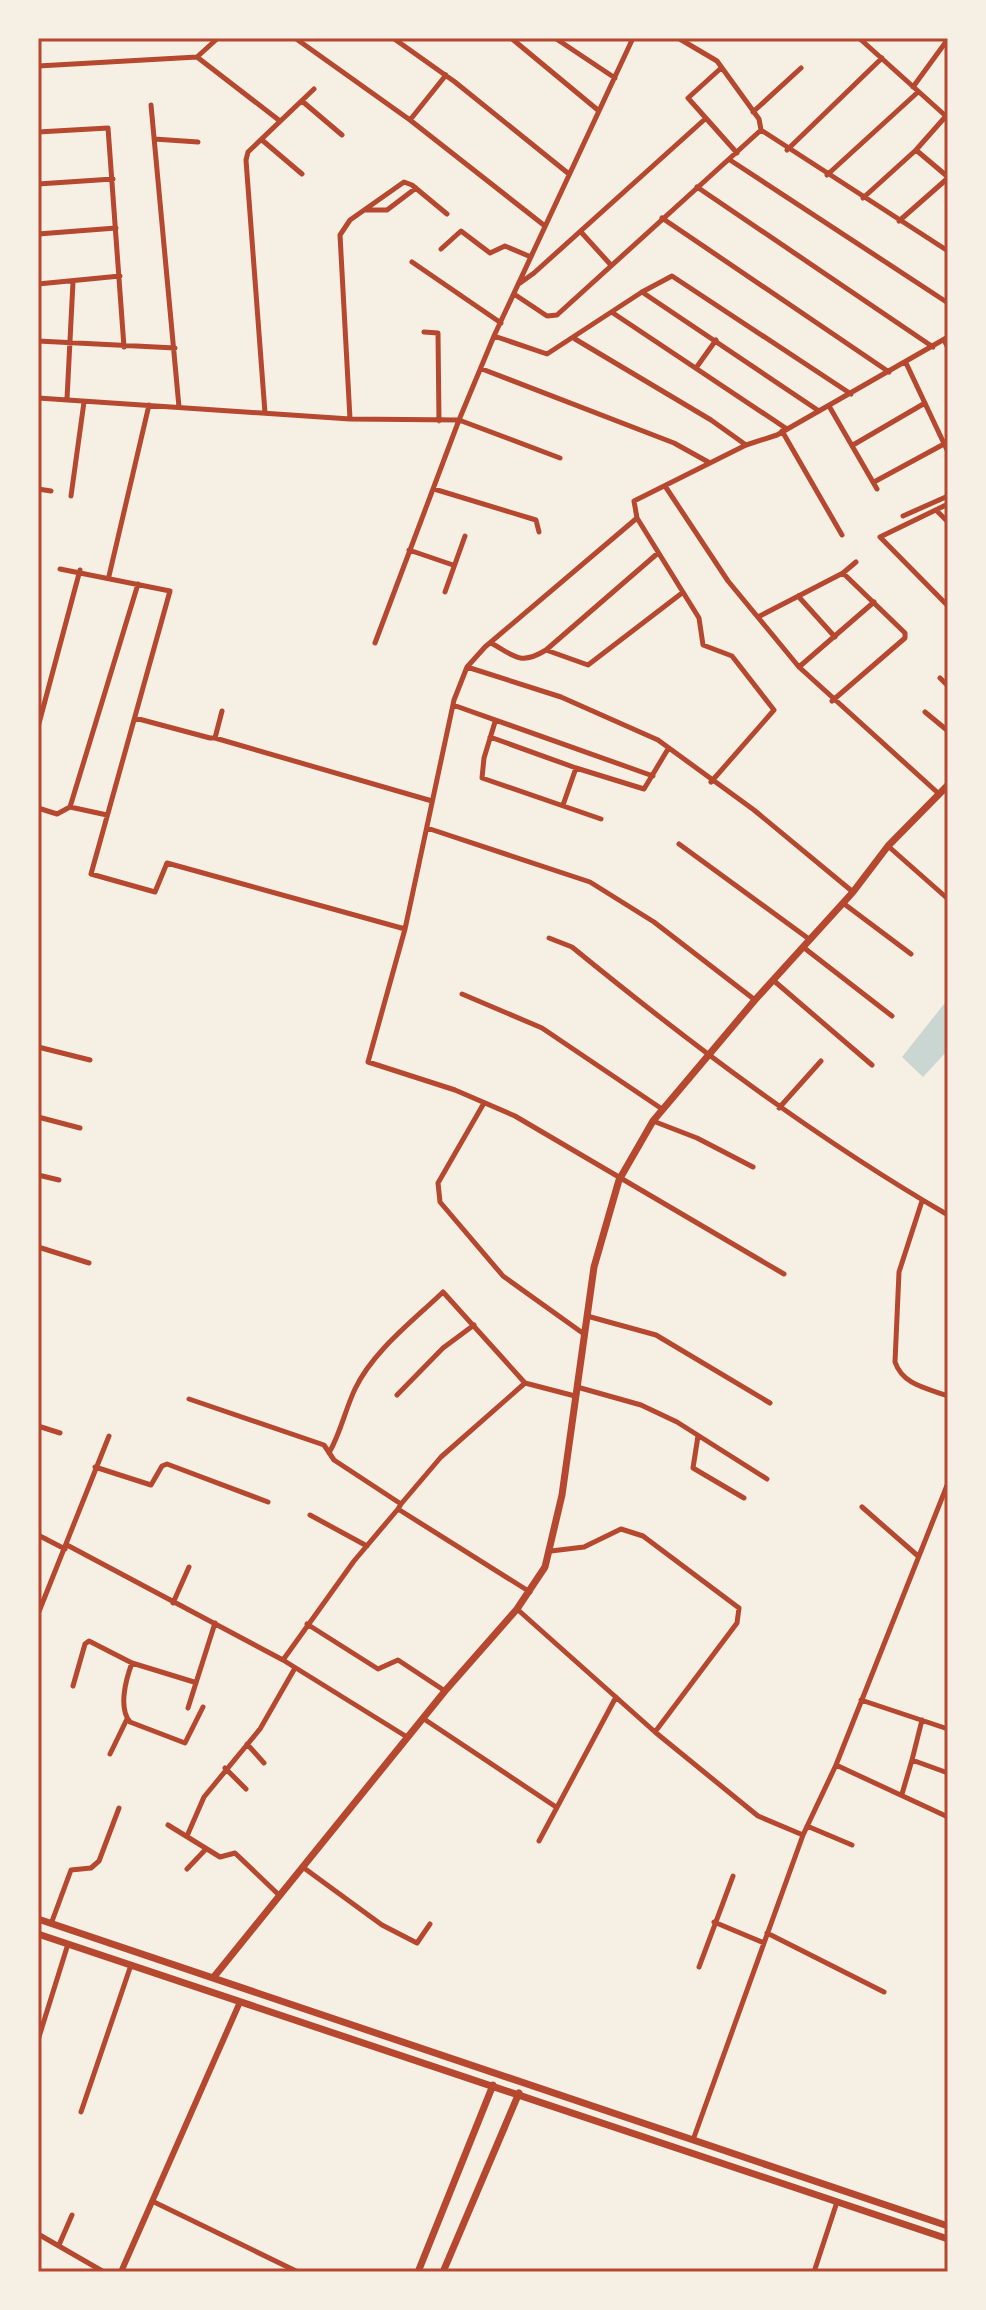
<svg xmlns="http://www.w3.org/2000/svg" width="986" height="2310" viewBox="0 0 986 2310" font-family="Commissioner,sans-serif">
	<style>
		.water { fill: #c9d6d2 }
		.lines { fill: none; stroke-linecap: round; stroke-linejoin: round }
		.minor { stroke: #b5482f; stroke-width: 5 }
		.tertiary { stroke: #b5482f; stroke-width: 6 }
		.primary { stroke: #b5482f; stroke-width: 7 }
		.neatline { fill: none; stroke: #b5482f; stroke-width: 3 }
	</style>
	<rect width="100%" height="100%" fill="#f6efe4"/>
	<path class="water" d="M 948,999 L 948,1050 L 923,1077 L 902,1057 Z"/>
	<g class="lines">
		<path class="minor" d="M 218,38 L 197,57 L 280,121
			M 295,38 L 410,120 L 545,226
			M 393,38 L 455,82 L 569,174
			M 511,38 L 599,111
			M 555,38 L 615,78
			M 678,38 L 717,61 L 759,119 L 761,130 L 948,251
			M 859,38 L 948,118
			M 38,66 L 197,57
			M 720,69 L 688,98 L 737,153
			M 913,87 L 948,39
			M 302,101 L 342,135
			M 151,105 L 179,407
			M 753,112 L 801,68
			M 410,120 L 446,75
			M 38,132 L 108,128 L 124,347
			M 154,139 L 198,142
			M 262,140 L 302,174
			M 787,150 L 882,58
			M 916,150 L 948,177
			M 730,160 L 948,303
			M 827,175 L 918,92
			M 38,184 L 113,179
			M 697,187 L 933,347
			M 863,198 L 916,150 L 946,116
			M 365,210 L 387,210 L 416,188
			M 662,218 L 889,372
			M 899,221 L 948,178
			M 581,232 L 610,264
			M 38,234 L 116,228
			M 441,249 L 461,231 L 490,253 L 505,246 L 531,257
			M 412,262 L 501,323
			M 520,283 L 534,273 L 705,119
			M 38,284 L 120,276
			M 642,292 L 819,411
			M 514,294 L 547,316 L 557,315 L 761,130
			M 613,313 L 787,429
			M 424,332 L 438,333 L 439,421
			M 494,336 L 547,354 L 642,292 L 672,276 L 851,394
			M 575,339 L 711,420 L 746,445
			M 944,340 L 948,348
			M 38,341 L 175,348
			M 906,363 L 948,452
			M 696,368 L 716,340
			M 482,369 L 674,443 L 710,463
			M 38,398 L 350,419 L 459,420 L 560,458
			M 67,399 L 73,282
			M 829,406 L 877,489
			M 265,413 L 246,160 L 248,152 L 314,89
			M 350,419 L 340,235 L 350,220 L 404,182 L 412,185 L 447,214
			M 782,431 L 842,535
			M 853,445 L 925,403
			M 874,482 L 944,444
			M 665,486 L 728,581 L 799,667 L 938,793
			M 38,489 L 51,491
			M 434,489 L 536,520 L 539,532
			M 71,496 L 84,402
			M 948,504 L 880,537 L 948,606
			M 936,510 L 948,522
			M 903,516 L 948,496
			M 637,518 L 485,647 L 467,667 L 454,700 L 405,929 L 368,1062 L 455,1090 L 515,1116 L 784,1274
			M 409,550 L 453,565
			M 60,569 L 170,591 L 91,874 L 155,892 L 167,863 L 405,929
			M 109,576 L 149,405
			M 445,592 L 465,536
			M 798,596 L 835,637
			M 758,617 L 843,573 L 856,562
			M 375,643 L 459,420 L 494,336 L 633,38
			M 491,643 C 515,656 520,666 546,650 L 588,665 L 682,593
			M 546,650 L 658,553
			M 467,667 L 561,697 L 658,740 L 754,810 L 853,892
			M 799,667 L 874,602
			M 940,678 L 948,686
			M 832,701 L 905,638 L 905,633 L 843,573
			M 453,705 L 653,776
			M 925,712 L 948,731
			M 135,718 L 210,738 L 215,738 L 222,711
			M 495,722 L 484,758 L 482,778 L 601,819
			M 38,727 L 80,570
			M 490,737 L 576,768
			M 215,738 L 432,801
			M 711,782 L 774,710 L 732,656 L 703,645 L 699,618 L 637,518 L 634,501 L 746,445 L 777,435 L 948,337
			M 563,805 L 576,768 L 644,789 L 668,749
			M 70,807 L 138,584
			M 38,808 L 57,814 L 70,807 L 107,815
			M 427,828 L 590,882 L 654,922 L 755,1000
			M 679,844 L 809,939
			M 888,846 L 948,899
			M 843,903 L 911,954
			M 549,938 L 572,947 C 692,1045 814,1137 948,1215
			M 803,947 L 892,1016
			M 773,980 L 872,1065
			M 462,994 L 542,1028 L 662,1109
			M 38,1047 L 90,1060
			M 484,1103 L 438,1183 L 440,1202 L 503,1276 L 584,1334
			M 779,1108 L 821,1061
			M 38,1117 L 80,1128
			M 653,1121 L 697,1138 L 753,1167
			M 38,1175 L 59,1180
			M 922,1201 L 899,1272 L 895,1362 C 903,1385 926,1388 948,1396
			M 38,1247 L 89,1263
			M 587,1316 L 656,1335 L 770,1403
			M 577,1387 L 641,1405 L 677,1422 L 767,1479
			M 397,1395 L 443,1348 L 474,1325
			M 189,1399 L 324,1445 L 334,1460 L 401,1504 L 398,1509 L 530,1592
			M 38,1426 L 60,1433
			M 698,1436 L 693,1468 L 744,1498
			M 329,1453 C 341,1432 345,1410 355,1389 C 373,1351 413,1321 443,1292 L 525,1383 L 575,1396
			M 95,1467 L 151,1485 L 162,1466 L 167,1464 L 268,1502
			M 401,1504 L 441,1457 L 525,1383
			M 862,1507 L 918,1556
			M 310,1515 L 367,1546
			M 38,1535 L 65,1549
			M 67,1545 L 283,1660 L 407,1737
			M 551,1551 L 584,1547 L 621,1529 L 643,1536 L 739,1608 L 737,1623 L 655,1732
			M 173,1603 L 189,1567
			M 517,1609 L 655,1732 L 758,1816 L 803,1835
			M 38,1614 L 109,1436
			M 307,1624 L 378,1669 L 398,1660 L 445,1691
			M 283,1660 L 354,1561 L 398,1509
			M 132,1663 C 126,1679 118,1708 130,1722 L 185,1743 L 203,1707
			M 73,1686 L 85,1644 L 89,1641 L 132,1663 L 194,1682
			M 861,1700 L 948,1729
			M 188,1708 L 215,1623
			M 424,1719 L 556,1807
			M 247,1744 L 264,1763
			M 110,1754 L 127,1719
			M 912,1760 L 922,1720
			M 836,1765 L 948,1817
			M 225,1768 L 246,1789
			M 902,1794 L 912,1760 L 948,1773
			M 168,1825 L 220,1857 L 235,1853 L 280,1896
			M 807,1826 L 852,1845
			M 187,1836 L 204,1797 L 260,1729 L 295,1668
			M 539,1841 L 616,1697
			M 304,1868 L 382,1925 L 417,1943 L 430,1924
			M 187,1869 L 206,1849
			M 714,1922 L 764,1943
			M 51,1924 L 71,1870 L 91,1868 L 99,1861 L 119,1808
			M 767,1933 L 884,1992
			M 699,1967 L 733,1876
			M 38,2040 L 68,1944
			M 81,2112 L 131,1965
			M 693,2140 L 803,1835 L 836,1765 L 948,1483
			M 152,2201 L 298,2272
			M 38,2234 L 104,2272
			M 59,2245 L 72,2215
			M 814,2272 L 837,2202"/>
		<path class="tertiary" d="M 121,2272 L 240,2002"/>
		<path class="primary" d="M 38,1919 L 948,2226
			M 38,1934 L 948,2239
			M 213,1978 L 445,1691 L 517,1609 L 545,1567 L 562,1495 L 594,1267 L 619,1180 L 653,1121 L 755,1000 L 853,892 L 888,846 L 948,785
			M 418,2272 L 493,2085
			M 443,2272 L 519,2093"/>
	</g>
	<rect width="986" height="2310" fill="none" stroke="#f6efe4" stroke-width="80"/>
	<rect x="40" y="40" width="906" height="2230" class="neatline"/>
</svg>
